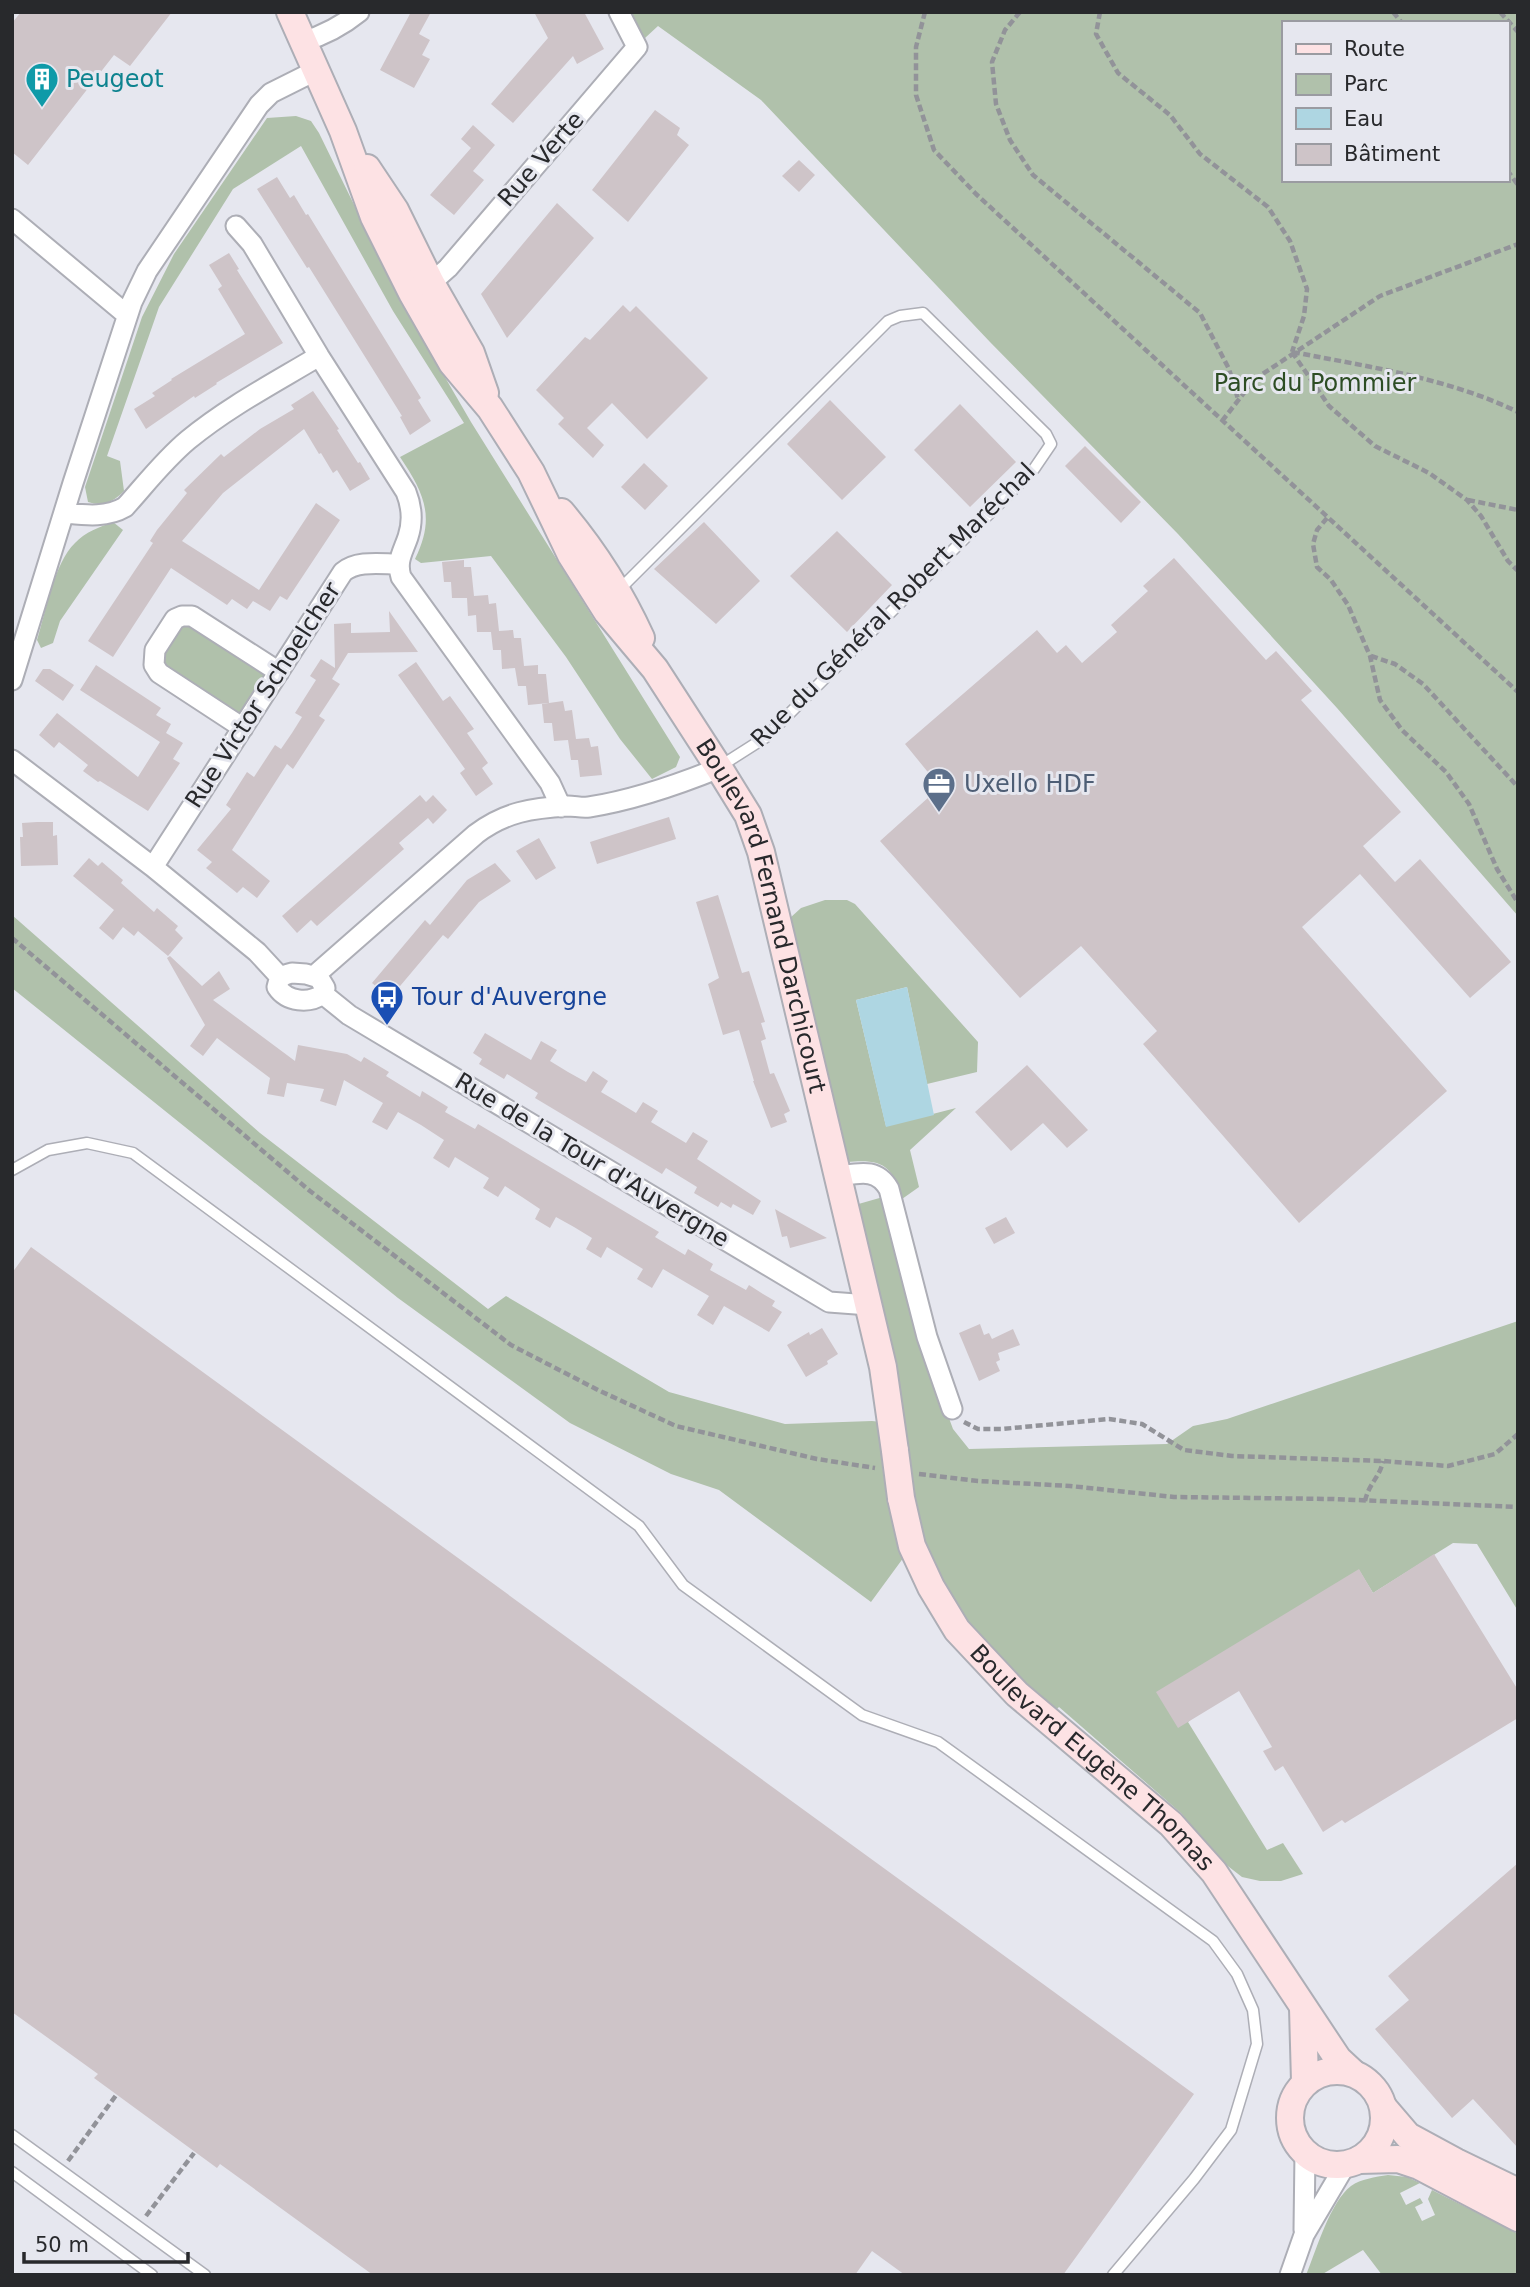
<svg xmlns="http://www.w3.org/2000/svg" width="1530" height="2287" viewBox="0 0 1530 2287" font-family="'DejaVu Sans',sans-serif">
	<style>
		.green { fill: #b0c1ab; fill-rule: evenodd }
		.water { fill: #aed6e2 }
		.building { fill: #cec4c8 }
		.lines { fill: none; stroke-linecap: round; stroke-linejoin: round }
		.service-casing { stroke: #adaeb6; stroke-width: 13 }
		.minor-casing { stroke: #adaeb6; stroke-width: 23 }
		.secondary-casing { stroke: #adaeb6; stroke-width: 30 }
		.path { stroke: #929399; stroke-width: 4.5; stroke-dasharray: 7 3.5; stroke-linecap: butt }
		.service { stroke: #fff; stroke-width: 10 }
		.minor { stroke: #fff; stroke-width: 19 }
		.secondary { stroke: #fde2e4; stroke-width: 26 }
		.secondary-bridge-casing { stroke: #adaeb6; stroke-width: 30; stroke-linecap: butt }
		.secondary-bridge { stroke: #fde2e4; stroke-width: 26 }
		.labels { text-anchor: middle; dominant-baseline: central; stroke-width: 6; stroke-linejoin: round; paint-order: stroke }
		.culture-label { font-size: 24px; fill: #0d838f; stroke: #e6e7ef; text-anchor: start }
		.street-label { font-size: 24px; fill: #28292c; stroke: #e6e7ef }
		.park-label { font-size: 24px; fill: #2d4d24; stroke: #e6e7ef }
		.service-label { font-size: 24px; fill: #4e5e75; stroke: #e6e7ef; text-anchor: start }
		.transit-label { font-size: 24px; fill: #164399; stroke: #e6e7ef; text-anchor: start }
	</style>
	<rect width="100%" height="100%" fill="#e6e7ef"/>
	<path class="green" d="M 629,12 L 1518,12 L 1518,916 L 1337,708 L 1178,534 L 990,342 L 761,100 L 658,26 L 645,38 ZM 1283,23 L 1507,23 L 1507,180 L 1283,180 Z
		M 296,116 L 311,121 L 319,133 L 403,305 L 471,422 L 680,757 L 676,767 L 652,779 L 620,739 L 566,657 L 491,556 L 421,563 L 415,559 C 436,517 424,493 400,457 L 464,423 L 393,311 L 301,146 L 233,189 L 159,307 L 107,456 L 120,461 L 124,491 C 113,502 103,507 88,502 L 85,487 L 142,317 L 174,254 L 267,118 Z
		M 113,522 L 123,530 L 60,621 L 53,643 L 41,648 L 37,640 C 46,612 54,563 75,543 C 85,532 100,527 113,522 Z
		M 184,623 L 269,673 L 240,717 L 162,667 L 161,656 Z
		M 825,900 L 847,900 L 855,904 L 978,1042 L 977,1072 L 927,1084 L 907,987 L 856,1000 L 886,1126 L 956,1108 L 910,1150 L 919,1187 L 902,1199 C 892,1165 883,1159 847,1162 L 790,918 L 801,908 Z
		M 12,915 L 260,1133 L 488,1309 L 506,1296 L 669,1392 L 785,1424 L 872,1421 L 891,1423 L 855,1205 L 883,1197 L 940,1394 L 953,1429 L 969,1449 L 1167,1444 L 1193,1426 L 1227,1419 L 1518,1321 L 1518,1611 L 1477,1544 L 1453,1543 L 1373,1593 L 1359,1570 L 1188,1722 L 1267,1850 L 1283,1843 L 1303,1874 L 1281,1881 L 1260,1881 L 1242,1877 L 1220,1860 L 1181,1813 L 1059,1707 L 1047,1719 L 1017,1694 L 912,1546 L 871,1602 L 719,1490 L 671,1474 L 570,1423 L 398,1298 L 12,988 Z
		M 1388,2175 L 1407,2177 L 1420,2183 L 1400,2193 L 1406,2205 L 1420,2198 L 1423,2203 L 1415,2207 L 1422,2221 L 1435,2215 L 1428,2199 L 1432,2190 L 1515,2232 L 1518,2235 L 1518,2275 L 1382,2275 L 1363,2250 L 1321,2275 L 1306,2275 C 1316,2251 1330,2202 1351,2186 C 1361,2179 1375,2177 1388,2175 Z"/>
	<path class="water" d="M 907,987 L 934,1115 L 886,1127 L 856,1000 Z"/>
	<path class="building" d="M 21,12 L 172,12 L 130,66 L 114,55 L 28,165 L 12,152 L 12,23 Z
		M 411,12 L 431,12 L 419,34 L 430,40 L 422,55 L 430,59 L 414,88 L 380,70 Z
		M 534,12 L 584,12 L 604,49 L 577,64 L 573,56 L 513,123 L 491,104 L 548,38 Z
		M 655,110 L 680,128 L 677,135 L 689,145 L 628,222 L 592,190 Z
		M 473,125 L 495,145 L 473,171 L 484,180 L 454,215 L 430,195 L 471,148 L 461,139 Z
		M 799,160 L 815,175 L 799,192 L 782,176 Z
		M 277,177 L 290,198 L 294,195 L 306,215 L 308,214 L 421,398 L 418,400 L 431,421 L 410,435 L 400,417 L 402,416 L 309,267 L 307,268 L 257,189 Z
		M 557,203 L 594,238 L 507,338 L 481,294 Z
		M 229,253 L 239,269 L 237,270 L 283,343 L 216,383 L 217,384 L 195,398 L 194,396 L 146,429 L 134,409 L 155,396 L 152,393 L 172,380 L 171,379 L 245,334 L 218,289 L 222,286 L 209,265 Z
		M 623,305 L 630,312 L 636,306 L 708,378 L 647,439 L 612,403 L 587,428 L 604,445 L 593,458 L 558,424 L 564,418 L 536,390 L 585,337 L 590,340 Z
		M 313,391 L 339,429 L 337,430 L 358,463 L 360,462 L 370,479 L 350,491 L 337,470 L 333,473 L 321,453 L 319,454 L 304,429 L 223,493 L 182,541 L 259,590 L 316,503 L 340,520 L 287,600 L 280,596 L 270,611 L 253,601 L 247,609 L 232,599 L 227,605 L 171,568 L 113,657 L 88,641 L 153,543 L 150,541 L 157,530 L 187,493 L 184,490 L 221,454 L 224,457 L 260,429 L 294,409 L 291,405 Z
		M 830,400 L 886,457 L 842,500 L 787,444 Z
		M 960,404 L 1016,462 L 970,507 L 914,450 Z
		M 1085,446 L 1141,502 L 1121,523 L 1065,466 Z
		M 644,463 L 668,486 L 645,510 L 621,487 Z
		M 704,522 L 760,581 L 716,624 L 654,569 Z
		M 837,531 L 892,585 L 847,632 L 790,576 Z
		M 1174,558 L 1266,660 L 1276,651 L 1312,691 L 1301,700 L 1401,812 L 1363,846 L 1395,882 L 1420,859 L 1511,962 L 1470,998 L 1360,874 L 1302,927 L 1447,1091 L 1299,1223 L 1143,1044 L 1157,1031 L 1081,946 L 1020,998 L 880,841 L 940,787 L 905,744 L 1037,630 L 1057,653 L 1066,645 L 1082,663 L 1117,632 L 1111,625 L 1148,591 L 1143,586 Z
		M 464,560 L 464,567 L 471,567 L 474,596 L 488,595 L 489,604 L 496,603 L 499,631 L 513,630 L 514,638 L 521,638 L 524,666 L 538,665 L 538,674 L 546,674 L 549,703 L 528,705 L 526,686 L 518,686 L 515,668 L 502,669 L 501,650 L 493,650 L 491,632 L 494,632 L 477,632 L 476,615 L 468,616 L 467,598 L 452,598 L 451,582 L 444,582 L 442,562 Z
		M 389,611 L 418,652 L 348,653 L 332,679 L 340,684 L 319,716 L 325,720 L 293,769 L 287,764 L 232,850 L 270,881 L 257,898 L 243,887 L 237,893 L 206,868 L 212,862 L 197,850 L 231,809 L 226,805 L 247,772 L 254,777 L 275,745 L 281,749 L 292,733 L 302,717 L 295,713 L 316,680 L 310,676 L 321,659 L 335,668 L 334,624 L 351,623 L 351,633 L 390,632 Z
		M 416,662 L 443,701 L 450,696 L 474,729 L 467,733 L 488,763 L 482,768 L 493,784 L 476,796 L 460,773 L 465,769 L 398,675 Z
		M 96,665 L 161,708 L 156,715 L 171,724 L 166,733 L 183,743 L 173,759 L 180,763 L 148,811 L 100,781 L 98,782 L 83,771 L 88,765 L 59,742 L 54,748 L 39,735 L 57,713 L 138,777 L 160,742 L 80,690 Z
		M 43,669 L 50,669 L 74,685 L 63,701 L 35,681 Z
		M 563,701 L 565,711 L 572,710 L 576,739 L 589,738 L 591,747 L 598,746 L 602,775 L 580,777 L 578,760 L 571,760 L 568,740 L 554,741 L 552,723 L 544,723 L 542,704 Z
		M 420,795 L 426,802 L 433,795 L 447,810 L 433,824 L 428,818 L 399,843 L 404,849 L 317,926 L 311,920 L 297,933 L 282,916 Z
		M 669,817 L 676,839 L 597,864 L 590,842 Z
		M 37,822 L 53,822 L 53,836 L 57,835 L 58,865 L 21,866 L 20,837 L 23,837 L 22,823 Z
		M 539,838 L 556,868 L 536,880 L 516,851 Z
		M 89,858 L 98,866 L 102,862 L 123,880 L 121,883 L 154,912 L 157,908 L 178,926 L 175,930 L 183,938 L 168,956 L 138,931 L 134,936 L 123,927 L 113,940 L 99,928 L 114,910 L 73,876 Z
		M 495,863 L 511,881 L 479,902 L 448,939 L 443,935 L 390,998 L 372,983 L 425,920 L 430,925 L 467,880 Z
		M 718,895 L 742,973 L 749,971 L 765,1022 L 761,1023 L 766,1039 L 761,1041 L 770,1074 L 774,1073 L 790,1111 L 784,1114 L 787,1122 L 771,1128 L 753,1081 L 754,1081 L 739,1030 L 723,1035 L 708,984 L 719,978 L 696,902 Z
		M 170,956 L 202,986 L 219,971 L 230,989 L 213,1000 L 295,1061 L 298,1045 L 347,1054 L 361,1062 L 364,1057 L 389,1072 L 386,1076 L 420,1097 L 422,1091 L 448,1107 L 445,1112 L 475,1129 L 478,1124 L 659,1232 L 655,1237 L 685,1255 L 688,1249 L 713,1264 L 710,1270 L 746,1290 L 749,1285 L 763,1294 L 775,1301 L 772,1306 L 782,1312 L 769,1332 L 724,1306 L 713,1325 L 697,1315 L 709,1296 L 663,1269 L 652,1288 L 637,1279 L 643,1269 L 607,1247 L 601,1258 L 586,1249 L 592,1238 L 574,1227 L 556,1217 L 550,1228 L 535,1219 L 540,1209 L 522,1197 L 505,1186 L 498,1197 L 483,1188 L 489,1178 L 455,1157 L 449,1168 L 433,1158 L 444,1140 L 421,1125 L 398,1112 L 387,1130 L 372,1122 L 383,1103 L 344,1080 L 336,1106 L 320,1101 L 324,1089 L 287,1083 L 284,1097 L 267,1094 L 270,1078 L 217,1038 L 203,1056 L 190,1046 L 205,1025 L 167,958 Z
		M 485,1033 L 531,1060 L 541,1041 L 557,1050 L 550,1061 L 568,1072 L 586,1082 L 593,1071 L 608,1081 L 601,1092 L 618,1102 L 636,1113 L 643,1102 L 658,1111 L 651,1122 L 686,1143 L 693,1132 L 708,1141 L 697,1159 L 761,1201 L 753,1215 L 733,1204 L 731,1208 L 721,1202 L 718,1207 L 694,1193 L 697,1187 L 666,1168 L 662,1174 L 535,1098 L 538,1093 L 507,1074 L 504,1079 L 479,1064 L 482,1059 L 473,1053 Z
		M 1027,1065 L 1088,1130 L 1067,1148 L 1043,1123 L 1011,1151 L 975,1112 Z
		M 775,1209 L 780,1212 L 827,1238 L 790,1248 L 787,1236 L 782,1237 Z
		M 1006,1217 L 1015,1233 L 994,1244 L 985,1228 Z
		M 31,1247 L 1194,2094 L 1063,2275 L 905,2275 L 872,2251 L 855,2275 L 373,2275 L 220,2164 L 217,2168 L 94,2078 L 98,2074 L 12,2012 L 12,1273 Z
		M 980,1324 L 984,1335 L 989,1333 L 992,1339 L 1013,1329 L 1020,1345 L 998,1353 L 1000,1360 L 996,1362 L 1000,1371 L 979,1381 L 959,1333 Z
		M 822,1328 L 838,1354 L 827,1361 L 828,1364 L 806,1377 L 787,1345 L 809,1332 L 810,1335 Z
		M 1434,1554 L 1518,1690 L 1518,1718 L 1345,1823 L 1342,1820 L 1323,1832 L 1283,1766 L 1275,1771 L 1263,1751 L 1272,1747 L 1239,1691 L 1178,1728 L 1156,1692 L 1359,1569 L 1373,1593 Z
		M 1518,1863 L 1518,2148 L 1473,2099 L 1452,2118 L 1375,2029 L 1409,2000 L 1388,1976 Z"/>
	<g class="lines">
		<defs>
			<path id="service" d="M 618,591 L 888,321 L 900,316 L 923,313 L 1046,434 L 1051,444 L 1034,469 L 766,737 L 719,767
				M 12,1170 L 48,1150 L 87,1143 L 133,1153 L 639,1526 L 683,1585 L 862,1715 L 938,1742 L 1213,1941 L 1237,1974 L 1253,2010 L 1257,2044 L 1231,2130 L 1194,2179 L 1113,2275
				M 12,2135 L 205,2275
				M 12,2172 L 152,2275"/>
			<path id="minor" d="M 302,42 C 322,36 343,25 359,12
				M 12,219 L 127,315
				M 236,226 L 252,244 L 319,356 L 406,492 C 412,507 413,522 408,537 C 403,552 396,561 401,577 L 550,783 L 561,807
				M 422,288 L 431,283 L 448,268 L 637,47 L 619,12
				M 64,513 C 85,515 106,518 125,507 C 145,485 164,460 188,440 C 228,407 274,383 319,356
				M 12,680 L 73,483 L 132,302 L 147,271 L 259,105 L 271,93 L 315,71
				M 243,728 L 159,673 L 154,665 L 155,650 L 175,619 L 182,616 L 192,616 L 279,672
				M 12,760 L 153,867 L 257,952 L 281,978
				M 153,867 L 343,572 C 357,560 381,564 399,564
				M 292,973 L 306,974 L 319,978 L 325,988 L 323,994 C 309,1004 287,1002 277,987 C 279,977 283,975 292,973 Z
				M 314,976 L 476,834 C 505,812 532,808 568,806 C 575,806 582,808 589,807 C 634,800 677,785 719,768
				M 323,994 L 349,1015 L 829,1302 L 869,1305
				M 839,1176 C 860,1173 877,1168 889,1189 L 927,1337 L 952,1409
				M 1304,2230 L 1305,2152
				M 1290,2275 L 1304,2235 L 1346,2164"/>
			<g id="secondary">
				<path id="s1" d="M 290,12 L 343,131 L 374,217 L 412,293 L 452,363 L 490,408 L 531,472 L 571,555 L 607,612 L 655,669 L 719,768 L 748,815 L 761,852 L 883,1367 L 895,1451"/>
				<path d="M 367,168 L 395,210 L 431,283 L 471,353 L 485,393"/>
				<path d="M 561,512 C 594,551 620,592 641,638"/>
				<path id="s2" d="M 901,1498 L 912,1546 L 931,1587 L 957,1630 L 1017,1694 L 1171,1824 L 1214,1872 L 1338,2059 L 1352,2072"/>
				<path d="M 1303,2008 L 1305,2082"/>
				<circle cx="1337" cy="2118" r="47"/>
				<path d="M 1384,2108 L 1408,2136 L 1456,2162 L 1518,2192"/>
				<path d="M 1359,2160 L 1398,2159 L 1419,2166 L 1518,2218"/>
			</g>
		</defs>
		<use href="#service" class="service-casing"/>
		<use href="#minor" class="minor-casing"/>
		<use href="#secondary" class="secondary-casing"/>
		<path class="path" d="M 925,12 L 916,47 L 916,95 L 934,150 L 976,194 L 1518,692
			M 1020,12 L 1005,30 L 992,62 L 996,104 L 1010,140 L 1033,175 L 1200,313 L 1229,369 L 1238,399
			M 1100,12 L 1096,34 L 1118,73 L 1170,115 L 1200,154 L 1268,207 L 1290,241 L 1307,289 L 1304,316 L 1292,352
			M 1393,12 L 1402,23
			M 1500,12 L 1518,32
			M 1507,170 L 1518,185
			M 1292,352 L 1329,406 L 1375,446 L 1429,473 L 1467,500 L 1481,516 L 1508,561 L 1518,571
			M 1293,352 C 1369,367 1448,378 1518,412
			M 1222,421 L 1255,379 L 1380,296 L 1518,244
			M 1468,500 L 1518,510
			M 1327,518 L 1317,530 L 1313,544 L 1317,567 L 1331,580 L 1348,605 L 1370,656 L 1380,700 L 1402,730 L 1446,772 L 1469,804 L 1497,869 L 1518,903
			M 1371,656 L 1395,664 L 1423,684 L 1518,787
			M 12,938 L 310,1191 L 511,1345 L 598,1390 L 676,1426 L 817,1459 L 875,1468
			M 964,1422 L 978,1429 L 1002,1429 L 1109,1419 L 1142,1424 L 1184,1450 L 1232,1456 L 1383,1461 L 1448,1466 L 1495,1454 L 1518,1434
			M 919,1474 L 978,1481 L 1070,1486 L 1174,1497 L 1333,1499 L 1518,1507
			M 1365,1501 C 1369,1483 1380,1477 1383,1461
			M 68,2161 L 117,2094
			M 146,2216 L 194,2153"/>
		<use href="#service" class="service"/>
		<use href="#minor" class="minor"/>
		<use href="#secondary" class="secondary"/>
		<defs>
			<path id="secondary-bridge" d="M 895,1451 L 901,1498"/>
		</defs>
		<use href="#secondary-bridge" class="secondary-bridge-casing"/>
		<use href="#secondary-bridge" class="secondary-bridge"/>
	</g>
	<defs>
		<symbol id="building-pin" viewBox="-11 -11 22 30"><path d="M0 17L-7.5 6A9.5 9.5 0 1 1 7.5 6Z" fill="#0f9aa8" stroke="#e6e7ef"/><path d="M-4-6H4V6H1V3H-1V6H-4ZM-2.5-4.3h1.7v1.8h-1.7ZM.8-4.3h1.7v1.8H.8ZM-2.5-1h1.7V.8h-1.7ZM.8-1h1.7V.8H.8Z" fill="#fff"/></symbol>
		<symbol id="office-pin" viewBox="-11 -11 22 30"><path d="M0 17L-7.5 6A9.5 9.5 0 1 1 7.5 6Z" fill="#5c6f8a" stroke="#e6e7ef"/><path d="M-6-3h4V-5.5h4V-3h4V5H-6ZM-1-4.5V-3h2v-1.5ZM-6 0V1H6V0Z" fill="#fff"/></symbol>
		<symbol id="bus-pin" viewBox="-11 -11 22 30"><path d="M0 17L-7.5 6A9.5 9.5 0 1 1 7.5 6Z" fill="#1a4fb4" stroke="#e6e7ef"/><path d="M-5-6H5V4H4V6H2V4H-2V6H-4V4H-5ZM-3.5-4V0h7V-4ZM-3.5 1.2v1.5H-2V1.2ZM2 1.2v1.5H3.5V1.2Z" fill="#fff"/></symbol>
	</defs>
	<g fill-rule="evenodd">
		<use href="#building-pin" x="23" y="60" width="38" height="52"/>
		<use href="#office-pin" x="920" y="765" width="38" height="52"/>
		<use href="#bus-pin" x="368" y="978" width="38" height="52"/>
	</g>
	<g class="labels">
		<g class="culture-label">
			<text x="66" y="79">Peugeot</text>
		</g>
		<g class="street-label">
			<text transform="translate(541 159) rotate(-49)">Rue Verte</text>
			<text transform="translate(893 605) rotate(-45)">Rue du Général Robert Maréchal</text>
			<text transform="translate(263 695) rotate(-57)">Rue Victor Schoelcher</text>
			<text stroke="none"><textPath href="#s1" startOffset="1029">Boulevard Fernand Darchicourt</textPath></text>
			<text transform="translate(592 1160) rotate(31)">Rue de la Tour d'Auvergne</text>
			<text stroke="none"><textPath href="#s2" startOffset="331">Boulevard Eugène Thomas</textPath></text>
		</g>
		<g class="park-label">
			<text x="1315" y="383">Parc du Pommier</text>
		</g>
		<g class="service-label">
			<text x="964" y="784">Uxello HDF</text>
		</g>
		<g class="transit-label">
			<text x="412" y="997">Tour d'Auvergne</text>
		</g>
	</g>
	<rect width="1530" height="2287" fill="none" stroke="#28292c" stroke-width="28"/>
	<rect x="1282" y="21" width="228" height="161" fill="#e6e7ef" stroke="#9a9ba1" stroke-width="2"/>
	<rect x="1296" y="44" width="35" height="10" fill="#fde2e4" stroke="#9a9ba1" stroke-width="2"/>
	<text x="1344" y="56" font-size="21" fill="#28292c">Route</text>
	<rect x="1296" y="74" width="35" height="21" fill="#b0c1ab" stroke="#9a9ba1" stroke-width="2"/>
	<text x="1344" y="91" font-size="21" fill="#28292c">Parc</text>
	<rect x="1296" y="108" width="35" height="21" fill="#aed6e2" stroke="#9a9ba1" stroke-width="2"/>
	<text x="1344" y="126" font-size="21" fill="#28292c">Eau</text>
	<rect x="1296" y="144" width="35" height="21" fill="#cec4c8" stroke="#9a9ba1" stroke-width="2"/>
	<text x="1344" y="161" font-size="21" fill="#28292c">Bâtiment</text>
	<path d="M24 2252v10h164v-10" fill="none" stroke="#28292c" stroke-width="3.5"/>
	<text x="35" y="2252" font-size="21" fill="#28292c" stroke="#e6e7ef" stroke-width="5" paint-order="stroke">50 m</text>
</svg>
